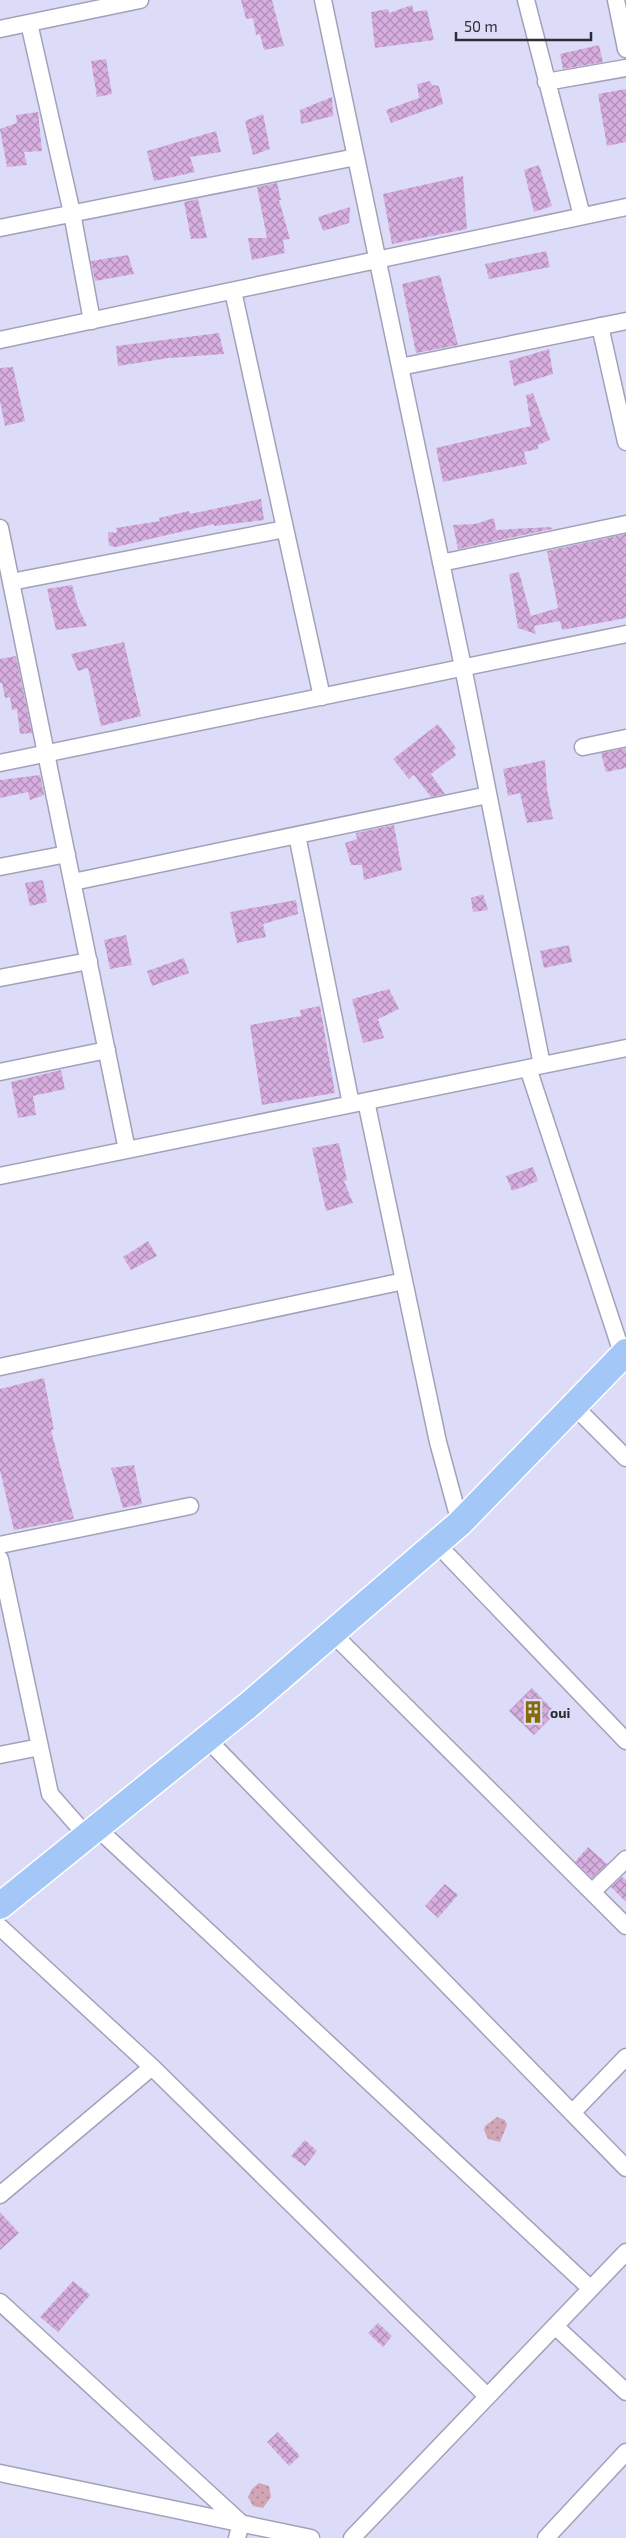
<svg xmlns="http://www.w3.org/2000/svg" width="626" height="2538" viewBox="0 0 626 2538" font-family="'Exo 2',sans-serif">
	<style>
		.grass { fill: url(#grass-dots) }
		.building { fill: url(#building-cross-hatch) }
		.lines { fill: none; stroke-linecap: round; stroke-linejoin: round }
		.minor-casing { stroke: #a2a1bb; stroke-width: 19 }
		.primary-casing { stroke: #fff; stroke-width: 29 }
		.minor { stroke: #fff; stroke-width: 16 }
		.primary { stroke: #a3c7f7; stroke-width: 26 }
		.labels { text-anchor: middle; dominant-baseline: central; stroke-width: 5; stroke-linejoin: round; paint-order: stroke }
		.poi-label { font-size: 14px; font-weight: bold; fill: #2d2c37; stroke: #dddcf8; text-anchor: start }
	</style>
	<defs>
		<pattern id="grass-dots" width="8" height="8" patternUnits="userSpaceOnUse" patternTransform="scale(1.25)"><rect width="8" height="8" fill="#d2a5b6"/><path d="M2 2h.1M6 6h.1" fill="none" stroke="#ab8795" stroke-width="1.8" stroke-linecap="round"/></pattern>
		<pattern id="building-cross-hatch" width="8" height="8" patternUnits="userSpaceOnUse" patternTransform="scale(1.25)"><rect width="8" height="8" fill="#d7aedf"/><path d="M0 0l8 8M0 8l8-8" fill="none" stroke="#af8eb6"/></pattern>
	</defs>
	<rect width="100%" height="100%" fill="#dddcf8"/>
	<path class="grass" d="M 497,2117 L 505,2120 L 507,2125 L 500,2142 L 488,2139 L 484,2130 L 485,2126 Z
		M 259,2483 L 269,2486 L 271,2497 L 263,2508 L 253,2506 L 248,2497 L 252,2489 Z"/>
	<path class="building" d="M 241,0 L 272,0 L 284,46 L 264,50 L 260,34 L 256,35 L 253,18 L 246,19 Z
		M 412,5 L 414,12 L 427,10 L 434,40 L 375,48 L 371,12 L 388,9 L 389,13 Z
		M 599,45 L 603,62 L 563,69 L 560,54 Z
		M 106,59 L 112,94 L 97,97 L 91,61 Z
		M 430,81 L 432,85 L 439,86 L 443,104 L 391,123 L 386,110 L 419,98 L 417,84 Z
		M 626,89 L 626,142 L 607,146 L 598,94 Z
		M 332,97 L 333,116 L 301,124 L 300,110 Z
		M 38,112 L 42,151 L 24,152 L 27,165 L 7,167 L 0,129 L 17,123 L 16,115 Z
		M 263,114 L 270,149 L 253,155 L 245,121 Z
		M 216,131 L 221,152 L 190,157 L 195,172 L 154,181 L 147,151 Z
		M 539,165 L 552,206 L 534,212 L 524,170 Z
		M 463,176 L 467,229 L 392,244 L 383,194 Z
		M 277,183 L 281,200 L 279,200 L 290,239 L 283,240 L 285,253 L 252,260 L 248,238 L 267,238 L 257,187 Z
		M 198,199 L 207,238 L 191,239 L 184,202 Z
		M 350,207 L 349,223 L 323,231 L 318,217 Z
		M 546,251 L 550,267 L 489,279 L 485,264 Z
		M 128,255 L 134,274 L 95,281 L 91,261 Z
		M 440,275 L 458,345 L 416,353 L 402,284 Z
		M 219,333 L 224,354 L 169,358 L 118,366 L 116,346 Z
		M 549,349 L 553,374 L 514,386 L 509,361 Z
		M 13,367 L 25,421 L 5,426 L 0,401 L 0,368 Z
		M 533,393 L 550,440 L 538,445 L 538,449 L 524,452 L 527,464 L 443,482 L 436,448 L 531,426 L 526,395 Z
		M 261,499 L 264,520 L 214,526 L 214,524 L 116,547 L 109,546 L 108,532 L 117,533 L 116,528 L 160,521 L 159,518 L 189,511 L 190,514 Z
		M 494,518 L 496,530 L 551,527 L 552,529 L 458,549 L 453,525 L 475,524 Z
		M 626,534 L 626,618 L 562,630 L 560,621 L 534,626 L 536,634 L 518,628 L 509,574 L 519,572 L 531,616 L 558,608 L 547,551 Z
		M 72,585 L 78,607 L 87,626 L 56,630 L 47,589 Z
		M 124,642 L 141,716 L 101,726 L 88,668 L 78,671 L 71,654 Z
		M 16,656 L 32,733 L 20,734 L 17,709 L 12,710 L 10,697 L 5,698 L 2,683 L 0,683 L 0,659 Z
		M 438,724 L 456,748 L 453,751 L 456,755 L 431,774 L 445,794 L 431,797 L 414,775 L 409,779 L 393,759 Z
		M 626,748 L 626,768 L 606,772 L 601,753 Z
		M 545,760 L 547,789 L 553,819 L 527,823 L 520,793 L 508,796 L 503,769 Z
		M 40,775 L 44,795 L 30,800 L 28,792 L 0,798 L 0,780 Z
		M 394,825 L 402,870 L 364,880 L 362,865 L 351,865 L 345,843 L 357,839 L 356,833 Z
		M 43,880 L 47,902 L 30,906 L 25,883 Z
		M 483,894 L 488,910 L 473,912 L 471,898 Z
		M 296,900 L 298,914 L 263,924 L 266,937 L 237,943 L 230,912 Z
		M 126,935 L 132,965 L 110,969 L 104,940 Z
		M 569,945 L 572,962 L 544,968 L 540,951 Z
		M 184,958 L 189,973 L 152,986 L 147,971 Z
		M 389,989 L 399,1009 L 378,1019 L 384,1038 L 363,1043 L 352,999 Z
		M 320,1006 L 335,1093 L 262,1105 L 250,1025 L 301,1016 L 300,1010 Z
		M 61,1070 L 65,1089 L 33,1096 L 36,1115 L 18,1118 L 11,1082 Z
		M 339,1143 L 347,1180 L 344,1181 L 353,1203 L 326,1211 L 312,1148 Z
		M 533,1167 L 538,1181 L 512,1191 L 506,1176 Z
		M 148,1241 L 157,1256 L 131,1270 L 123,1257 Z
		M 44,1378 L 54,1430 L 51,1430 L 74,1519 L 14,1530 L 0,1470 L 0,1389 Z
		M 134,1465 L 142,1504 L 123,1508 L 111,1468 Z
		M 532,1688 L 556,1713 L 534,1735 L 509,1711 Z
		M 588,1847 L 607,1864 L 592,1878 L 575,1862 Z
		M 622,1877 L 626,1880 L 626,1902 L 611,1887 Z
		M 445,1884 L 458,1895 L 438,1918 L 425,1906 Z
		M 305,2140 L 317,2151 L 305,2166 L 291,2156 Z
		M 0,2212 L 19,2233 L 0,2250 Z
		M 73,2281 L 90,2295 L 58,2332 L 40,2317 Z
		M 378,2323 L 392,2336 L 383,2347 L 368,2333 Z
		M 278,2432 L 300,2456 L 289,2466 L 267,2442 Z"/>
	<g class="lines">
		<defs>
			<path id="minor" d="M 323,0 L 463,667 L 542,1065
				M 526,0 L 582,216
				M 616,0 L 626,49
				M 29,23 L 72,213 L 92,321
				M 0,29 L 140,0
				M 546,82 L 626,68
				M 0,228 L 356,157
				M 233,291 L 322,697
				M 600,326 L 626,442
				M 0,340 L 626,207
				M 400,367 L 626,321
				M 0,528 L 127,1150
				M 441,563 L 626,524
				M 11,582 L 285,529
				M 583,747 L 626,738
				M 0,763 L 626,634
				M 297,835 L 351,1104
				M 0,867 L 67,854
				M 73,882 L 488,795
				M 0,978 L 89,961
				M 528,1068 L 623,1356
				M 0,1072 L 107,1050
				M 366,1101 L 438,1442 L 460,1523
				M 0,1176 L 626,1048
				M 0,1367 L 404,1281
				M 574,1406 L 626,1458
				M 436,1543 L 626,1741
				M 0,1545 L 190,1506
				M 0,1559 L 50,1794 L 86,1835
				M 332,1633 L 626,1926
				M 207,1739 L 626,2168
				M 0,1755 L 40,1747
				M 96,1827 L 590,2288
				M 592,1892 L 626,1859
				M 0,1927 L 152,2067 L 487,2396
				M 572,2113 L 626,2057
				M 0,2195 L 152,2067
				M 0,2302 L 241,2523 L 237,2538
				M 556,2327 L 626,2392
				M 0,2473 L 311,2538
				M 352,2538 L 626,2252
				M 546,2538 L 626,2452"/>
			<path id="primary" d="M 0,1906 L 251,1703 L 460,1523 L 626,1352"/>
		</defs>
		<use href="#minor" class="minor-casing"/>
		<use href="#primary" class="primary-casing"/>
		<use href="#minor" class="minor"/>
		<use href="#primary" class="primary"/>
	</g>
	<defs>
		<symbol id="building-bare" viewBox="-9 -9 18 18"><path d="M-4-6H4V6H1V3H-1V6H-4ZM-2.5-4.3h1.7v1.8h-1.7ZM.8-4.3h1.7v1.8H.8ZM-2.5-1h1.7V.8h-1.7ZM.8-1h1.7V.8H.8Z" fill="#866c09" stroke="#dddcf8" stroke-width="2.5" paint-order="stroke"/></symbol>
	</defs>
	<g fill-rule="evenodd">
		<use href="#building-bare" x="517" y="1696" width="32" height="32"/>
	</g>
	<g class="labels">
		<g class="poi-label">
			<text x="550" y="1712">oui</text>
		</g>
	</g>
	<path d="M456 32v8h135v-8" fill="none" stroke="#2d2c37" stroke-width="2.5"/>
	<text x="464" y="32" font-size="15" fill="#2d2c37" stroke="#dddcf8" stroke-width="4" paint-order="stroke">50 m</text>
</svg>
